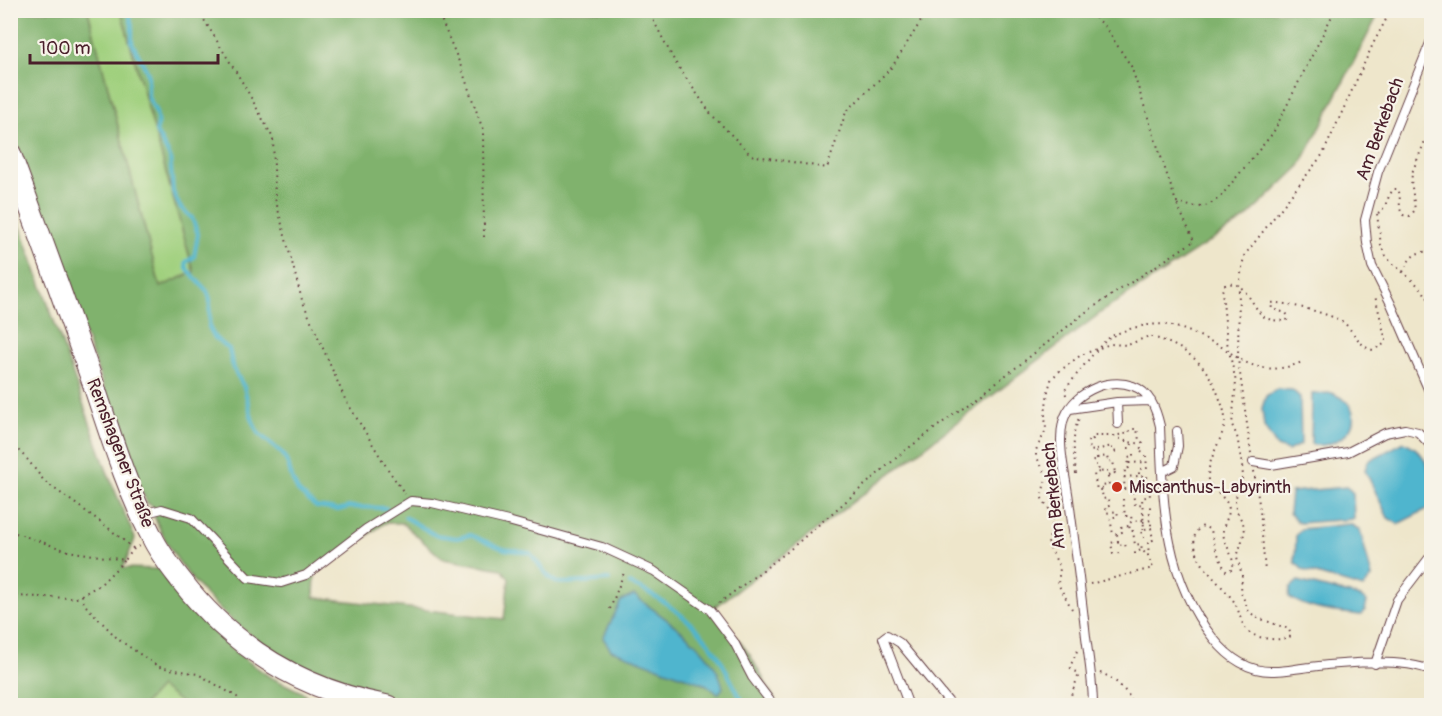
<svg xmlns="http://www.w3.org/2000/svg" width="1442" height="716" viewBox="0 0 1442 716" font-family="Pangolin,sans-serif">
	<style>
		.green { fill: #a0d07e; stroke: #757854; stroke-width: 1.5 }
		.forest { fill: #80b26d; stroke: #65684c; stroke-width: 1.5; fill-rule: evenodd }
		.water { fill: #50b5ce; stroke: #4d6a7c; stroke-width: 1.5 }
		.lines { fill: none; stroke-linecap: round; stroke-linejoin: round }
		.stream { stroke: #50b5ce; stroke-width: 4 }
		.lane-casing { stroke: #633d43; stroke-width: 10 }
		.secondary-casing { stroke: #633d43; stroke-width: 23 }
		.path { stroke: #633d43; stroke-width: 2; stroke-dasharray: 1.5 4.5; stroke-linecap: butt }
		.lane { stroke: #fff; stroke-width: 8 }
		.secondary { stroke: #fff; stroke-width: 21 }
		.poi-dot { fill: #c8321e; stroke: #f7f3e8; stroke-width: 2 }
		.labels { text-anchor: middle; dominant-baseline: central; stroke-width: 4.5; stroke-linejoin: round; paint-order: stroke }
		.street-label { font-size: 18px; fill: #4a1f2b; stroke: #f7f3e8 }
		.poi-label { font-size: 18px; fill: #4a1f2b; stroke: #f7f3e8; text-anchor: start }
	</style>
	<rect width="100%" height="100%" fill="#f7f3e8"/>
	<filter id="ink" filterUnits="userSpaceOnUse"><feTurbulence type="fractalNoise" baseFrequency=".0167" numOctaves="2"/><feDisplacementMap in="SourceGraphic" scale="12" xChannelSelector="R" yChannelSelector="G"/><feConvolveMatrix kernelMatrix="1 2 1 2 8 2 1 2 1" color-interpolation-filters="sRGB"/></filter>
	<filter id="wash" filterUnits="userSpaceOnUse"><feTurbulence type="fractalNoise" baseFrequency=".008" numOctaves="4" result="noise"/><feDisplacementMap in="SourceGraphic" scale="24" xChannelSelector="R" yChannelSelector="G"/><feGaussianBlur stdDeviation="1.35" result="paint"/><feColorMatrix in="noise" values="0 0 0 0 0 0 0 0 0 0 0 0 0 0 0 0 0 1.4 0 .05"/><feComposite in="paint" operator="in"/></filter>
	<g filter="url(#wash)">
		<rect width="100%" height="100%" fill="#eee6cb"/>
		<path class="green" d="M 88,11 L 121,11 L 194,273 L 160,287 Z
			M 160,686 L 184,705 L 143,706 Z"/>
		<path class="forest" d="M 11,11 L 88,11 L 160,287 L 194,272 L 121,11 L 1380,11 L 1300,166 L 1245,219 L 1107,308 L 714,608 L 750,655 L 778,705 C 711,705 645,705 578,705 C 536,705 493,708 451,705 C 370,699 298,676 235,623 C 201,594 171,558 154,516 L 156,512 L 154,507 L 147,503 L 133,470 L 11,127 ZM 385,523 L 402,523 L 443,559 L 501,569 L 509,578 L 504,619 L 314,597 L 315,573 Z
			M 11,199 L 108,474 L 134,536 L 135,539 L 123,568 L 159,569 L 177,596 L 191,611 L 238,654 L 270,677 L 304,693 L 313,705 L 184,705 L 160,687 L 143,705 L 11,705 Z"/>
		<path class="water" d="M 1277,389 L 1292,390 L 1300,397 L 1301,444 L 1288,451 L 1277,447 L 1264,427 L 1262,408 L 1266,396 Z
			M 1332,393 C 1337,396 1345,399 1348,403 C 1367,427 1332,451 1311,444 L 1312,394 Z
			M 1404,442 C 1432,453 1432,481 1431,507 L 1398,524 L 1388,518 L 1365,470 L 1368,461 Z
			M 1347,487 L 1353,493 L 1354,519 L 1299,523 L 1289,513 L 1291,492 Z
			M 1350,524 L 1360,530 L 1372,577 L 1363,588 L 1303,570 L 1295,562 L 1296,535 L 1301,529 Z
			M 1298,581 L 1361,597 L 1367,602 L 1365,610 L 1361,615 C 1337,612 1310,611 1289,597 L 1290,588 Z
			M 634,595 C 664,619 716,649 723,688 L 718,694 L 707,685 L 611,650 L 603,638 L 621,601 Z"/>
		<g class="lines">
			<path class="stream" d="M 128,10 L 132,25 L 132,43 L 148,73 L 148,97 L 156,112 L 158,125 L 156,132 L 170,157 L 173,192 L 180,207 L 192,218 L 198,234 L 194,257 L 186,262 L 187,269 L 207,291 L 210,299 L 209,327 L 215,338 L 229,349 L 233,368 L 244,387 L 253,422 L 258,433 L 282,453 L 288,464 L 292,479 L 298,491 L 316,507 L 338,510 L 349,507 L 386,508
				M 405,517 L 435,535 L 457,538 L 470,535 L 504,549 L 530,553 C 537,561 546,577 556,582 C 563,585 599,580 609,580
				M 630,584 C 664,598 699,625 719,657 C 728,673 735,690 746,706"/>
		</g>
	</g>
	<g filter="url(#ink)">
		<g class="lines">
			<defs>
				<path id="lane" d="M 1432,38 L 1378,172 L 1365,220 L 1367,243 L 1372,266 L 1391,304 L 1432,398
					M 1117,402 L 1118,424
					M 1070,409 L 1117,402 L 1151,401
					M 1253,462 L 1271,465 L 1348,452 L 1385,433 L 1405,429 L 1418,432 L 1432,447
					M 1162,472 L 1174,466 L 1178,446 L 1177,431
					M 142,514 L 162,509 L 191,518 L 248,578 L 281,583 L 306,575 L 366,529 L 411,501 L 432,503 L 508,521 L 602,547 L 654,571 L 710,610 L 734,642 L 752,677 L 774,706
					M 1375,664 L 1397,600 L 1432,554
					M 909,706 L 883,638 L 887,635 L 900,643 L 952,706
					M 1093,706 C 1093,683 1089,660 1086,637 C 1081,591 1075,546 1069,500 C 1066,476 1057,446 1063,422 C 1071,394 1106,376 1133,386 C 1150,392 1156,409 1160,426 C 1163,501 1163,575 1213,638 C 1228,657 1248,672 1274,671 C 1286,671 1298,668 1310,667 C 1343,663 1402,657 1432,671"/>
				<path id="secondary" d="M 10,153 C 38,229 65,304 92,380 C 110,433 126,487 152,537 C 159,552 170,566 180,579 C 233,648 302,690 388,706"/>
			</defs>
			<use href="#lane" class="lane-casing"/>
			<use href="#secondary" class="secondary-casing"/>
			<path class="path" d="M 198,10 L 244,85 L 273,138 L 275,198 L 302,300 L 345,399 L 389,471 L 405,494
				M 437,10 L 460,64 L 483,130 L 484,237
				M 648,10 L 675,62 L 711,114 L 751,155 L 827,168 L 846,112 L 892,67 L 928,10
				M 1086,10 L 1103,24 L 1131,66 L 1176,202 C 1196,208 1204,211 1221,196 L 1273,133 L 1335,10
				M 1378,213 C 1388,207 1386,197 1394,189 L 1398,189 C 1402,198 1397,207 1403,215 L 1410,216 L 1415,210 L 1411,180 L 1413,170 L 1425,141 L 1432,116
				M 1377,214 L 1381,245 L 1384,253 L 1390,261 L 1421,288 L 1432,304
				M 1403,272 C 1409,258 1415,250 1432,252
				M 1066,395 L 1065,390 C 1073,379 1099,345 1109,338 C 1123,329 1151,322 1167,325 C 1184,328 1202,337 1218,345 C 1226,349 1233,355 1241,360 C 1261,371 1281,371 1302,362
				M 10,442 L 27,459 L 45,482 L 101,522 L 134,549
				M 1128,448 L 1131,448 L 1132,444
				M 1096,450 L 1112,446 L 1112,451 L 1117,452 L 1117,455
				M 1251,453 L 1238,359 L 1239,286 L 1244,256 L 1323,154 L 1373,44 L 1391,10
				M 1133,454 L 1133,457 L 1128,458 L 1129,468 L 1125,469 L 1124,489 L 1132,488 L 1135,505 L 1142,504
				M 1097,458 L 1107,456 L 1108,462 L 1113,461 L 1115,473
				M 1129,463 L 1146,462
				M 1254,471 L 1260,510 L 1265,572
				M 1099,472 L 1094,474 L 1097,490 L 1101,490
				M 1076,474 C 1074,454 1071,437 1079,418
				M 1108,475 L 1115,473 L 1115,476
				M 1124,477 L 1139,476
				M 1115,484 L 1115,487 L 1124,487
				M 1123,499 L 1125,516 L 1131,516 L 1132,521
				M 1143,514 L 1150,513 L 1150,504
				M 1143,520 L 1132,521 L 1129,524 L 1130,531 L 1133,531 L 1135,545 L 1141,544 L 1142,550 L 1148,556
				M 1143,522 L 1151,520 L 1151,528
				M 1144,529 L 1141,529 L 1142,537 L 1144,537
				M 10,531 L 68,551 L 125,560 L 134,549 L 140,546
				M 1117,534 L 1113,534 L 1110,518 L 1118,516 L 1117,511 L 1106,513 L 1105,507 L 1109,506 L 1108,498 L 1103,499 L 1101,486 L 1109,485 L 1107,471 L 1099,472 L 1098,465 L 1094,465 L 1093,459 L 1097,458 L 1096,450 L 1090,451 L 1088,440 L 1093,439 L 1093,436 L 1114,436 L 1129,433 L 1130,429 L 1137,429 L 1139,440 L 1143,443
				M 1118,541 L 1118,545 L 1125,544 L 1126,548
				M 1119,553 L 1113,554 L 1111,543 L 1118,541 L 1117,534 L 1122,532 L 1121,527 L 1129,526
				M 1135,554 L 1135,552 L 1142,550
				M 1090,584 L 1153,568 L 1148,556 L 1149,541 L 1153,540 L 1151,528 L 1144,529 L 1142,498 L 1150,496 L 1147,476 L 1139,476 L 1139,469 L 1147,468 L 1146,456 L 1139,450 L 1143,446 L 1143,443 C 1132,444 1124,441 1114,436 L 1116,432
				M 82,595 L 84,604 L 119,640 L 159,667 L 198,674 L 237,697 L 243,706
				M 10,596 L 76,598 L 100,585 L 125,560
				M 719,603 L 787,552 L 902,453 L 1018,366 L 1086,312 L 1194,241 L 1176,202
				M 610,609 L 625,570
				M 1072,609 L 1058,584 L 1060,568 L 1048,544 L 1053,521 L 1053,515 L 1041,497 L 1047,476 L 1036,456 L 1036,450 L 1046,430 L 1045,414 L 1048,391 L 1051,380 L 1057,373 L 1081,355 L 1110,344 L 1128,345 L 1149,336 C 1184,346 1207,362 1219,397 C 1223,407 1227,417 1224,428 C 1218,447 1207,461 1208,481 C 1213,490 1222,495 1227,503 C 1233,514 1223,522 1223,531 C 1223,544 1235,555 1233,569 L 1227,572 L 1225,570 L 1215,547 L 1211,530 L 1203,526 C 1190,533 1194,546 1199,558 C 1208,575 1224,587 1235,603 C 1240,612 1241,627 1250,633 C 1259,639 1282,642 1291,636 L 1289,629 L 1258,618 L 1249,612 L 1241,592 L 1242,575 L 1237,557 L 1245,531 L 1243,523 L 1236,510 L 1235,500 L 1243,476 L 1242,465 L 1237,436 L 1232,425 L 1236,382 L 1227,342 L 1222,291 L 1225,285 C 1244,277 1252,307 1263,316 C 1269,321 1280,321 1287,320 L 1288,316 L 1286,313 L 1272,309 L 1271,303 C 1282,301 1334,315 1343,322 C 1354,331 1359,347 1373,350 L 1384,344 L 1386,341 L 1375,296
				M 1077,651 L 1070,667 L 1073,671 L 1080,673
				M 1100,673 C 1116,678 1127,692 1136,706
				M 10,705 L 11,706
				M 1067,706 L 1079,674
				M 1390,706 L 1404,700 L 1414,706
				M 1424,706 L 1432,695"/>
			<use href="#lane" class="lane"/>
			<use href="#secondary" class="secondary"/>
		</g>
	</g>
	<circle class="poi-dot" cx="1117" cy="487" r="6"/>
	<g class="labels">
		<g class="street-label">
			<text transform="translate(1380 129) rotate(-70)">Am Berkebach</text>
			<text transform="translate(120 453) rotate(69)">Remshagener Straße</text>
			<text transform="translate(1054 496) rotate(-96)">Am Berkebach</text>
		</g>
		<g class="poi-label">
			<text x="1129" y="487">Miscanthus-Labyrinth</text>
		</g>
	</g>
	<rect width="1442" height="716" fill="none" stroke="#f7f3e8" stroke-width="36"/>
	<path d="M30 54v9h188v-9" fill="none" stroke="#4a1f2b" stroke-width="3"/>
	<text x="39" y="54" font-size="18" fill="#4a1f2b" stroke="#f7f3e8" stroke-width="4.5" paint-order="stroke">100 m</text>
</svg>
